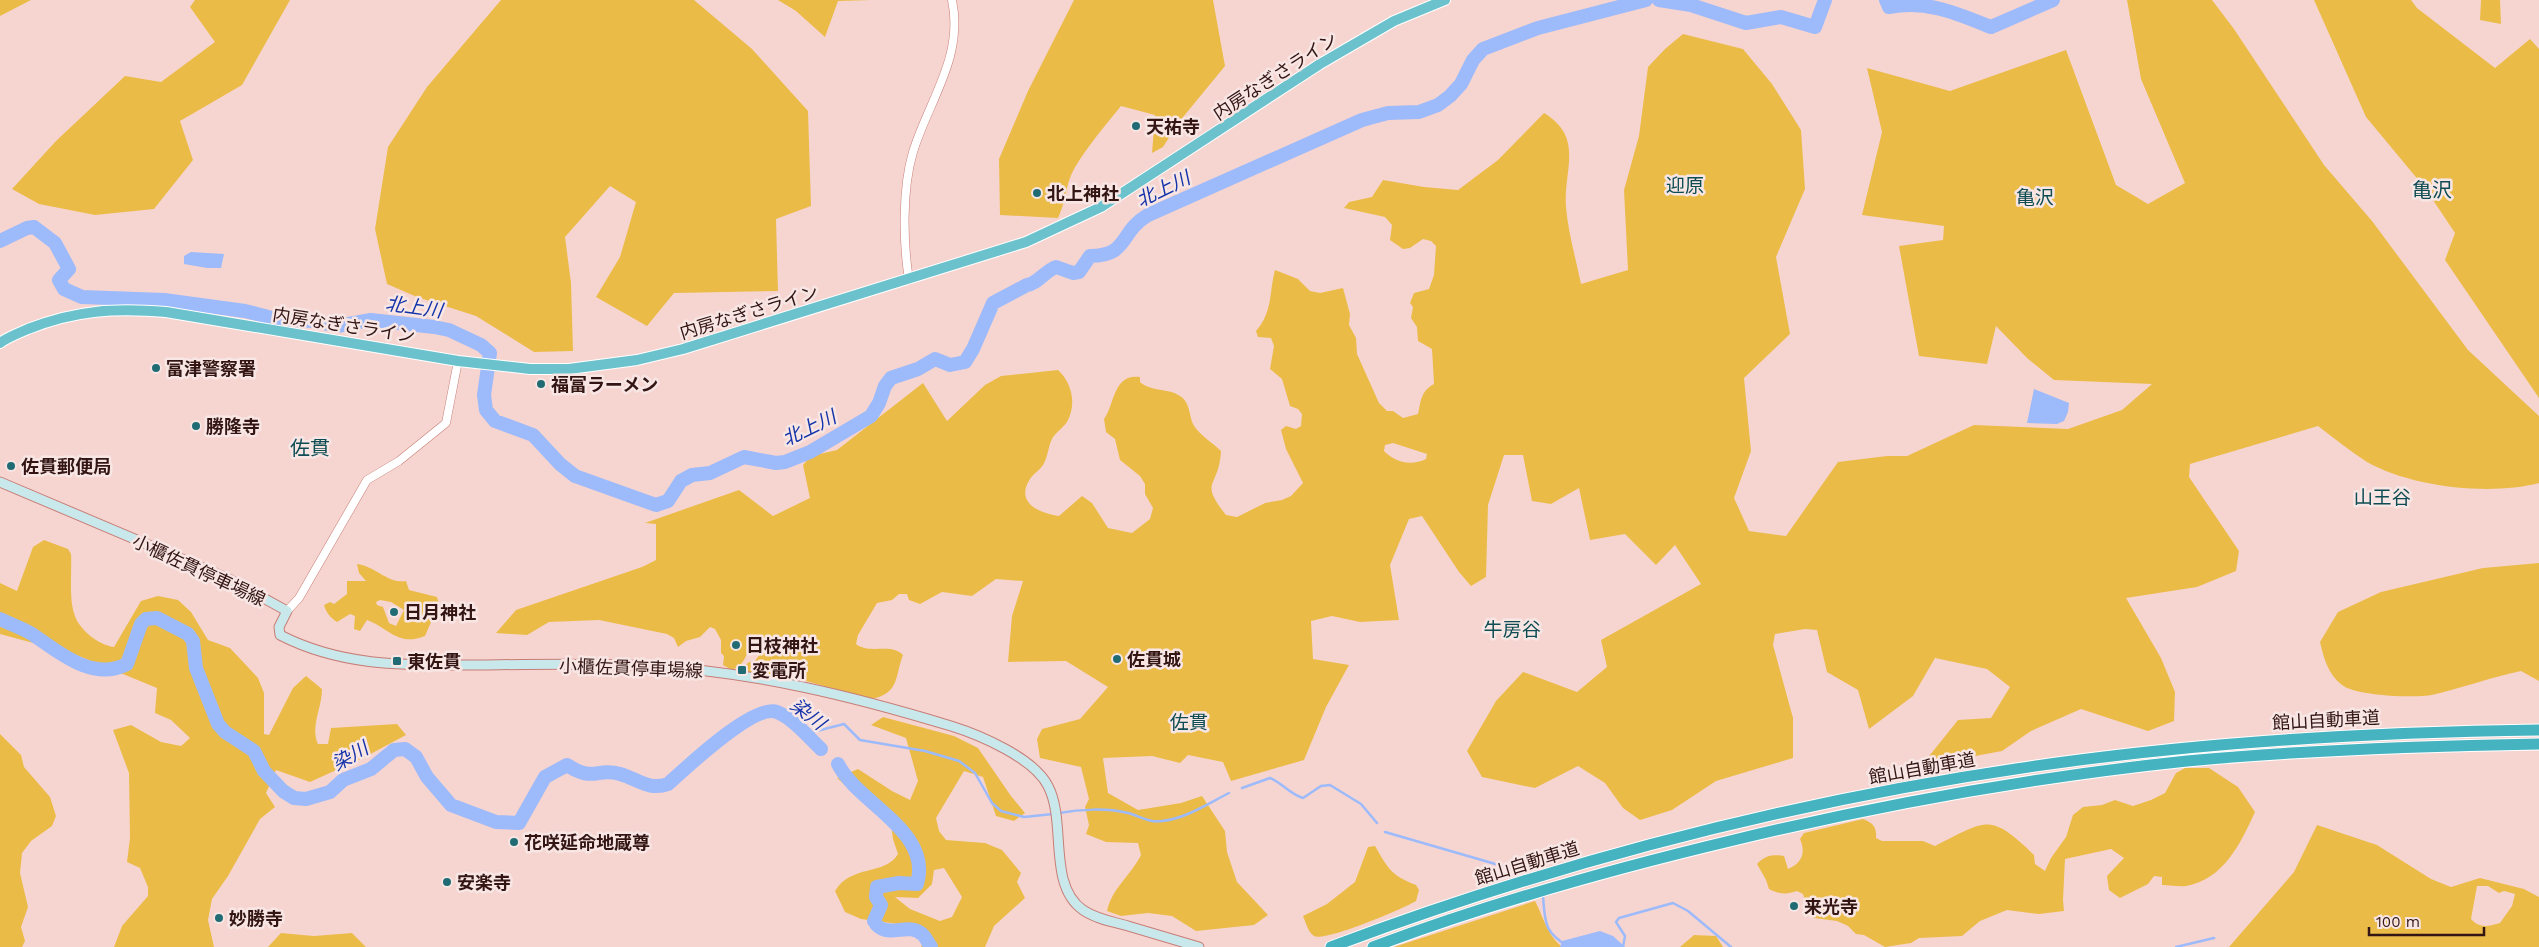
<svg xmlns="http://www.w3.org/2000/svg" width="2539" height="947" viewBox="0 0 2539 947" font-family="'Work Sans','Noto Sans JP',sans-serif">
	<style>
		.green { fill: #ebbb48; fill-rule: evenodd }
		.water { fill: #9dbafa }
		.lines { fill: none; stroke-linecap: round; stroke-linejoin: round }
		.stream { stroke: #9dbafa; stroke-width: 2.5 }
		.river { stroke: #9dbafa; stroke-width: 14 }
		.tertiary-casing { stroke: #c87d76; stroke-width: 9 }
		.secondary-casing { stroke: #c87d76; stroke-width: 11 }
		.trunk-casing { stroke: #fff; stroke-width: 12 }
		.motorway-casing { stroke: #fff; stroke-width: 13 }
		.tertiary { stroke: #fff; stroke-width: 8 }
		.secondary { stroke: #c8e8ec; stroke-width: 9 }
		.trunk { stroke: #6bc2cc; stroke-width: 10 }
		.motorway { stroke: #46b3c0; stroke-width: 11 }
		.poi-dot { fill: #216c74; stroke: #f7e6e4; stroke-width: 2 }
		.labels { text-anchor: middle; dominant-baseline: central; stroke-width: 5; stroke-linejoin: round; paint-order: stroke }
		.street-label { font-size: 18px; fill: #331614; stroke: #f7e6e4 }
		.poi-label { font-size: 18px; font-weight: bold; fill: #331614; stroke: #f7e6e4; text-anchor: start }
		.neighbourhood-label { font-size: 19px; fill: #0d4c52; stroke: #f7e6e4 }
		.water-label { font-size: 19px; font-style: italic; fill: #1332a9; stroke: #f7e6e4 }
		.quarter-label { font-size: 20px; fill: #0d4c52; stroke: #f7e6e4 }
	</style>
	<rect width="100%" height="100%" fill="#f6d5d1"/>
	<path class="green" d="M 0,0 L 31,0 L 0,16 Z
		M 195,0 L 290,0 L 242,85 L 180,121 L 193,160 L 154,209 L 95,215 L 39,204 L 12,189 L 56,141 L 125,76 L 161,82 L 215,42 L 190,7 Z
		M 501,0 L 694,0 L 752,49 L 808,111 L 811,206 L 776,219 L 778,291 L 674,293 L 647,326 L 596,297 L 620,257 L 636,202 L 610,186 L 565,237 L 571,283 L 573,351 L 534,352 L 476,316 L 417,297 L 387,284 L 375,229 L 388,147 L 427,87 Z
		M 778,0 L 872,0 L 838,1 L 825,37 L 796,11 Z
		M 1074,0 L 1213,0 L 1225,66 L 1179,122 L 1163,147 L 1152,153 L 1155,115 L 1121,106 C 1108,122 1076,160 1070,178 C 1065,192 1065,203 1058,218 L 1000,215 L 999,159 L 1028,91 Z
		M 2127,0 L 2212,0 L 2234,29 L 2324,165 L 2372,221 L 2468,350 L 2539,416 L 2539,483 C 2490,496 2411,487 2367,462 C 2350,451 2334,438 2318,426 L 2190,464 L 2189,477 L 2239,551 L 2236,571 L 2197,587 L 2126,598 L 2161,658 L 2175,692 L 2174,721 L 2148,731 L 2081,709 L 2031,731 L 2002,751 L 1954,760 L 1926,760 L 1958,720 L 1991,718 L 2010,687 L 1987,669 L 1935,658 L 1913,696 L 1869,729 L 1858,690 L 1827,672 L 1817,630 L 1805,629 L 1775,634 L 1773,645 L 1793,718 L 1793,758 L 1716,781 L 1672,810 L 1640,820 L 1623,808 L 1605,783 L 1578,766 L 1535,788 L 1482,777 L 1467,751 L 1496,701 L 1523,672 L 1577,692 L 1607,667 L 1601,640 L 1701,584 L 1675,545 L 1656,565 L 1625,534 L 1590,540 L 1579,488 L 1551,504 L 1532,501 L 1523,455 L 1504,455 L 1488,505 L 1486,577 L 1471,586 L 1459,572 L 1422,516 L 1409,519 L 1390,565 L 1399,620 L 1360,622 L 1332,616 L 1311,621 L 1313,659 L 1349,665 L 1326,707 L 1304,760 L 1231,781 L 1223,762 L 1188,755 L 1180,763 L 1152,756 L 1103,758 L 1108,793 L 1138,810 L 1181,803 L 1202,796 L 1225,831 L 1227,852 L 1237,882 L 1268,915 L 1254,925 L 1196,931 L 1172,916 L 1148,913 L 1121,916 L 1107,911 C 1112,888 1131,875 1141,855 L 1138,843 L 1106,842 L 1086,834 L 1089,825 L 1085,807 L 1089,799 L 1081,767 L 1040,758 L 1037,739 L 1042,729 L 1080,719 L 1108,687 L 1066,661 L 1008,662 L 1012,616 L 1023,581 L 996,579 L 972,596 L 942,592 L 920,604 L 909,600 L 907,594 L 899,594 L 892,600 L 877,603 L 858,635 L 856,644 C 870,655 891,642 903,655 C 895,675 900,694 871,699 L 788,676 L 743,672 L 742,668 L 749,662 L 754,662 L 764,649 L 757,643 L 753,643 C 744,656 747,663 732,670 L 723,665 L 724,656 L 721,653 L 721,640 L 715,629 L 710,627 L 700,637 L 686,641 L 678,647 L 674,638 L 667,634 L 599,620 L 549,622 L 527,635 L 496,633 L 516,610 L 642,567 L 656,560 L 656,524 L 645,523 L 739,490 L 773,516 L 810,498 L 803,465 L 811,456 L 837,450 L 923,383 L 947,421 L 985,385 L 1001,376 L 1058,370 C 1072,383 1077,404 1067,422 C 1063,428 1055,433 1052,439 C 1048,447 1048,457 1043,465 C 1040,470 1034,473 1030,479 C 1015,502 1038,513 1059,516 L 1082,496 L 1092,503 L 1108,528 L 1132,533 L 1150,519 L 1153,508 L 1145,494 L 1145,484 L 1140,476 L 1120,460 L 1115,439 L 1106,432 L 1104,419 C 1115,404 1113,373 1140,377 L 1140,382 C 1151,392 1169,388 1180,396 C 1190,402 1189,415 1193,424 C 1199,435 1212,442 1221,451 C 1219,489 1198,480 1226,515 L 1237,517 L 1265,503 L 1282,500 L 1291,496 L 1303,483 L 1286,449 L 1281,430 L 1286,426 L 1296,429 L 1301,426 L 1302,414 L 1298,409 L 1290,406 L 1282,379 L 1270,369 L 1274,346 L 1271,338 L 1258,337 L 1256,331 C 1273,312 1269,292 1275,270 L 1298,279 L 1310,291 L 1320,293 L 1343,288 L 1350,314 L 1349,325 L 1356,338 L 1357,354 L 1379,403 L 1387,411 L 1393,411 L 1403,418 L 1418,414 C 1421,400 1421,391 1434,384 L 1432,349 L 1418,341 L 1417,327 L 1411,318 L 1413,307 L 1410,303 L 1414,293 L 1429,289 L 1434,275 L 1436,246 L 1431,241 L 1423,239 L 1410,248 L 1403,249 L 1390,240 L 1392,225 L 1385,217 L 1344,208 L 1349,202 L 1372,197 L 1383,180 L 1424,187 L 1458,190 L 1498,160 L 1544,113 C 1585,138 1563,170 1566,207 C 1568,232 1576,259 1581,284 L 1628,270 L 1624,190 L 1639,136 L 1648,67 L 1665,49 L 1683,34 L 1743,49 L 1772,84 L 1801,130 L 1805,189 L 1776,257 L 1790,334 L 1744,378 L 1751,451 L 1734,498 L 1749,531 L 1786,536 L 1838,462 L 1887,456 L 1907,456 L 1974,425 L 2068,429 L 2122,410 L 2152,384 L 2054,380 L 2027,358 L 1996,326 L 1987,364 L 1919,356 L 1899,246 L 1943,240 L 1944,226 L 1862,215 L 1882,132 L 1867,68 L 1950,91 L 2066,50 L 2116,185 L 2148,204 L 2185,183 L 2141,79 ZM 1393,443 L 1427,454 L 1426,459 C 1411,466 1396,463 1384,451 L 1385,445 Z
		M 2314,0 L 2411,0 L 2417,8 L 2495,68 L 2530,39 L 2539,49 L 2539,398 L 2445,260 L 2455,233 L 2425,188 L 2366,117 Z
		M 2481,0 L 2500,0 L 2501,24 L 2480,20 Z
		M 44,540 L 68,549 L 71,554 C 72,571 69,598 74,613 C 78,629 98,645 114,647 L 141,601 L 158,596 L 178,600 L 191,612 L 208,640 L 230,648 L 258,678 L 264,693 L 264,734 L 269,735 L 293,688 L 306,676 L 322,689 C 322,708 310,727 318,744 L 328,744 L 331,728 L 397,724 L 406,735 L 365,757 L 310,782 L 276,770 L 266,793 L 275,807 L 260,819 L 228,876 L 212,899 L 208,920 L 214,947 L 114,947 L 122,926 L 148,896 L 148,887 L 140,868 L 127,862 L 130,838 L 129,773 L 113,730 L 131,725 L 161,742 L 181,746 L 190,738 L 171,720 L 155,713 L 157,688 L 74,654 L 0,634 L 0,583 L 17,591 L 33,547 Z
		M 2539,563 L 2539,681 L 2521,671 C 2492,677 2465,687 2436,694 C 2420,699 2355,696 2342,685 C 2328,674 2324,659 2320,642 L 2338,612 L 2381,592 L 2483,568 Z
		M 357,564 C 375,566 388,584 406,581 L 409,590 L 437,597 L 439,604 L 425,636 C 398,647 389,628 367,620 L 360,631 L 354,629 L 355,616 L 350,614 L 337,622 C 331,618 326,613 324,605 L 330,602 L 334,604 L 347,594 L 347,581 L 366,581 L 359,573 ZM 380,600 L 391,602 L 404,610 L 396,626 L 389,623 L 383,607 L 377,605 L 376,602 Z
		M 883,717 L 954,736 L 978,748 L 1011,796 L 1025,813 L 1014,821 L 996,816 L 983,777 L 964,771 L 936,818 L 939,831 L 946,840 L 985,843 L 1002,850 L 1021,873 L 1017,882 L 1025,898 L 994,926 L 985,947 L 921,947 L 929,933 L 921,927 L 861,919 L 845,912 L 835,891 C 851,864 885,876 898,854 L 893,839 L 889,809 L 864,802 L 837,778 L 858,769 L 892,791 L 910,800 L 918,781 L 906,738 L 871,725 ZM 944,868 L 962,897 L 952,917 L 940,921 L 910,909 L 895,897 L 918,898 L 932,884 L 934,870 Z
		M 0,734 L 21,755 L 24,767 L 50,797 L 56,816 L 52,826 L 31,841 L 22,853 L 20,873 L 28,907 L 21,927 L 25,941 L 22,947 L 0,947 Z
		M 2185,768 L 2209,768 L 2238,787 L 2255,812 C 2241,843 2223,880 2186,886 C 2179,887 2170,885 2162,885 L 2162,877 L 2154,876 L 2148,884 L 2120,898 L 2109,890 L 2107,876 L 2124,858 L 2111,849 L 2065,859 L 2063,900 L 2064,911 L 2039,914 L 2007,910 L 1980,921 L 1962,936 L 1919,938 L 1911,943 L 1885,947 L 1864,935 L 1856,934 L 1848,926 L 1837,921 L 1814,918 L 1808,909 L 1803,894 L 1797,891 C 1786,895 1779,894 1769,889 L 1766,880 L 1757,864 C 1765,855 1773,854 1784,856 L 1788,869 C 1802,863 1806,853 1800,839 L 1804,833 L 1863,819 C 1873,823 1877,827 1876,838 L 1882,841 L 1923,841 L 1935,846 C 1986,821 1989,811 2034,855 L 2035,864 L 2045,871 L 2051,858 L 2066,837 L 2073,815 L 2083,807 L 2102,805 L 2115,800 L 2133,806 L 2151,800 L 2165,793 L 2176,773 Z
		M 2317,825 L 2377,845 L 2431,879 L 2451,887 L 2480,878 L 2524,889 L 2539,897 L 2539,947 L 2229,947 L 2294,872 ZM 2477,886 L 2488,886 L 2499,893 L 2504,891 L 2515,894 L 2512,906 L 2500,923 C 2489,926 2480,929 2471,919 Z
		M 1375,846 C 1388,868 1390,875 1416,885 L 1419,890 L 1416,901 C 1403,909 1325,942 1314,936 C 1308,932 1306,923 1303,916 L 1327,904 L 1355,882 L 1368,847 Z
		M 1535,901 C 1544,918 1546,933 1562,947 L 1394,947 Z
		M 281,933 L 314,936 L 352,933 L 366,947 L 268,947 Z
		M 1694,935 L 1716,936 L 1723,947 L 1680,947 Z"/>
	<path class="water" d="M 191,252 L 224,254 L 221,268 L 207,268 L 184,264 L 184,256 Z
		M 2034,389 L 2069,403 L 2068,412 L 2064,421 L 2057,424 L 2027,423 Z
		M 1600,931 L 1613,936 L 1625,947 L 1560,947 L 1562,941 Z"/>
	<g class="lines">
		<path class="stream" d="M 805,734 L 844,724 L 860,740 L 925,751 L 959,761 L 975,773 L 992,803 L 1001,811 L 1024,817 L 1053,814
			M 1242,788 L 1270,778 C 1282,783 1291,795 1303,798 L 1321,786 L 1330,785 L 1361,804 L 1377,823
			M 1059,813 C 1080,809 1107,808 1128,813 C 1140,816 1149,823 1162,821 C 1185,819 1209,803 1229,793
			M 1385,832 L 1523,872
			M 1543,896 C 1545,923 1544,932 1569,947
			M 1623,947 L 1625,936 L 1616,922 L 1619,918 L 1673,903 L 1688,911 L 1731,947
			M 2176,947 L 2214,938"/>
		<path class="river" d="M 1659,0 L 1691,5 L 1746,23 L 1781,17 L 1815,27 L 1825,0
			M 1886,0 L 1889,7 C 1927,0 1956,13 1991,27 L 2053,0
			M 0,241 L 27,228 L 34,227 L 55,243 L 69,269 L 59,280 L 64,289 L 82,297 L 164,300 L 245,311 L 276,319 L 313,321 L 337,326 L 371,320 L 434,327 L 449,330 L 481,345 L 490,353 L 484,395 L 486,410 L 495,421 L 533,435 L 560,464 L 575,476 L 656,505 L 668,501 L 681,481 L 692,475 L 710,473 L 744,457 L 776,463 L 785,462 L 810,452 L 871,416 L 879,403 L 885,386 L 891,378 L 918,369 L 935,359 L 950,365 L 965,362 L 973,349 L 993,303 L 1027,285 C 1037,284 1045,271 1056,267 L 1073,273 L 1079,272 L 1090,256 C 1129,256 1119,232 1148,215 L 1362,120 L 1388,113 L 1419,112 L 1438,105 L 1450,96 L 1461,84 L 1473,60 L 1483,49 L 1538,28 L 1646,0
			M 0,619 C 10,624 22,628 32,634 C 59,652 92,682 127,664 L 141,624 L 146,619 L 157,618 L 188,634 L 193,641 L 196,668 L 218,724 L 225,732 L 254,751 L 264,771 L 283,791 L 294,798 L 306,799 L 330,792 L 343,780 L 371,769 L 394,750 L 405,749 L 416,757 L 427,777 L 451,805 L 496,822 L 519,823 L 545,777 L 567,765 C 595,783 596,767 620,774 C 638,779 649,791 668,784 C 686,768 754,703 777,712 C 794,719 808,737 821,749
			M 838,764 C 857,803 933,831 917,884 L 899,883 L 877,887 L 876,897 L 881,905 L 874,921 C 885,941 908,921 922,934 C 926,937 928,943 931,947"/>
		<defs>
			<path id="tertiary" d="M 909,280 C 903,242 902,189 913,152 C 929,100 964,57 952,0
				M 287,611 L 299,598 L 367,480 L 399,461 L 446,423 L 458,361"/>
			<path id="secondary" d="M 0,482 L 229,579 L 287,611 L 279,627 L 280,635 C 346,669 414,665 487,665 C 541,664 596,663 651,666 C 755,672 852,696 951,726 C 980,735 1034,758 1048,786 C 1067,822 1047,885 1083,910 C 1096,919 1114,922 1128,926 C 1152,933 1176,940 1199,947"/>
			<path id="trunk" d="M 0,343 C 8,337 19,333 28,329 C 76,310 115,308 166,312 L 458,361 L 530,369 L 569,369 L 637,360 L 683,349 L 1026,242 L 1101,207 L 1320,64 L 1394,21 L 1445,0"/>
			<path id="motorway" d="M 1331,947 C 1565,859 1810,797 2057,763 C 2217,741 2378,732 2539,730
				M 1373,947 C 1490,903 1612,869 1734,840 C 1883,804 2034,777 2187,761 C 2304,750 2421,746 2539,744"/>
		</defs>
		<use href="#tertiary" class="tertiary-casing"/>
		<use href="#secondary" class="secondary-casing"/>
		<use href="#trunk" class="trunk-casing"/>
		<use href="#motorway" class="motorway-casing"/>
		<use href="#tertiary" class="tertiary"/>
		<use href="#secondary" class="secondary"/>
		<use href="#trunk" class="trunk"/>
		<use href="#motorway" class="motorway"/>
	</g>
	<g class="poi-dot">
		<circle cx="1136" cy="126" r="5"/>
		<circle cx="1037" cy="193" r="5"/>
		<circle cx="156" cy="368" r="5"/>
		<circle cx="541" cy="384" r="5"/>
		<circle cx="196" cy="426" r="5"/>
		<circle cx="11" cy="466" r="5"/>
		<circle cx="394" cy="612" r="5"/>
		<circle cx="736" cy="645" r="5"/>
		<circle cx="1117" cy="659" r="5"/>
		<rect x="392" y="656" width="10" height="10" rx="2.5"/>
		<rect x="737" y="665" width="10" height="10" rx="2.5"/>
		<circle cx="514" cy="842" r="5"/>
		<circle cx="447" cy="882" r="5"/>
		<circle cx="1794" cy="906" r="5"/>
		<circle cx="219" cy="918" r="5"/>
	</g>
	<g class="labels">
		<g class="street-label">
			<text transform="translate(1275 76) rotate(-33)">内房なぎさライン</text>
			<text transform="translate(749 312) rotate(-17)">内房なぎさライン</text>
			<text transform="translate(344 325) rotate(9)">内房なぎさライン</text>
			<text transform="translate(199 570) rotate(25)">小櫃佐貫停車場線</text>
			<text transform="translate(631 668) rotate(2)">小櫃佐貫停車場線</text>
			<text transform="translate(2326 720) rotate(-3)">館山自動車道</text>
			<text transform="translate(1922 768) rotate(-10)">館山自動車道</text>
			<text transform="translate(1527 863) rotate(-17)">館山自動車道</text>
		</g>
		<g class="poi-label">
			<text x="1146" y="126">天祐寺</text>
			<text x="1047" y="193">北上神社</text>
			<text x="166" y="368">富津警察署</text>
			<text x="551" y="384">福富ラーメン</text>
			<text x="206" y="426">勝隆寺</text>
			<text x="21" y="466">佐貫郵便局</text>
			<text x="404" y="612">日月神社</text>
			<text x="746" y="645">日枝神社</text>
			<text x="1127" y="659">佐貫城</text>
			<text x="407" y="661">東佐貫</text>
			<text x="752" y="670">変電所</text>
			<text x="524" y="842">花咲延命地蔵尊</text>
			<text x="457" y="882">安楽寺</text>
			<text x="1804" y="906">来光寺</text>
			<text x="229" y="918">妙勝寺</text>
		</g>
		<g class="neighbourhood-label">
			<text x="1685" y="185">迎原</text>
			<text x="2035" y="197">亀沢</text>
			<text x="2382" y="497">山王谷</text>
			<text x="1512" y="629">牛房谷</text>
			<text x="1189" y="722">佐貫</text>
		</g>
		<g class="water-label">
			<text transform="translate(1163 189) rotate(-26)">北上川</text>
			<text transform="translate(414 307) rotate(8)">北上川</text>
			<text transform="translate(809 428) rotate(-26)">北上川</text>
			<text transform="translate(808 714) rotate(38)">染川</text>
			<text transform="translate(350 756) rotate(-30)">染川</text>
		</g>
		<g class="quarter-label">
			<text x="2432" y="190">亀沢</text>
			<text x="310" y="448">佐貫</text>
		</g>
	</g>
	<path d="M2369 927v8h115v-8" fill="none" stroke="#331614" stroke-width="2.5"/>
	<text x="2376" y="927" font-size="15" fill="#331614" stroke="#f7e6e4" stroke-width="4" paint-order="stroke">100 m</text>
</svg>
